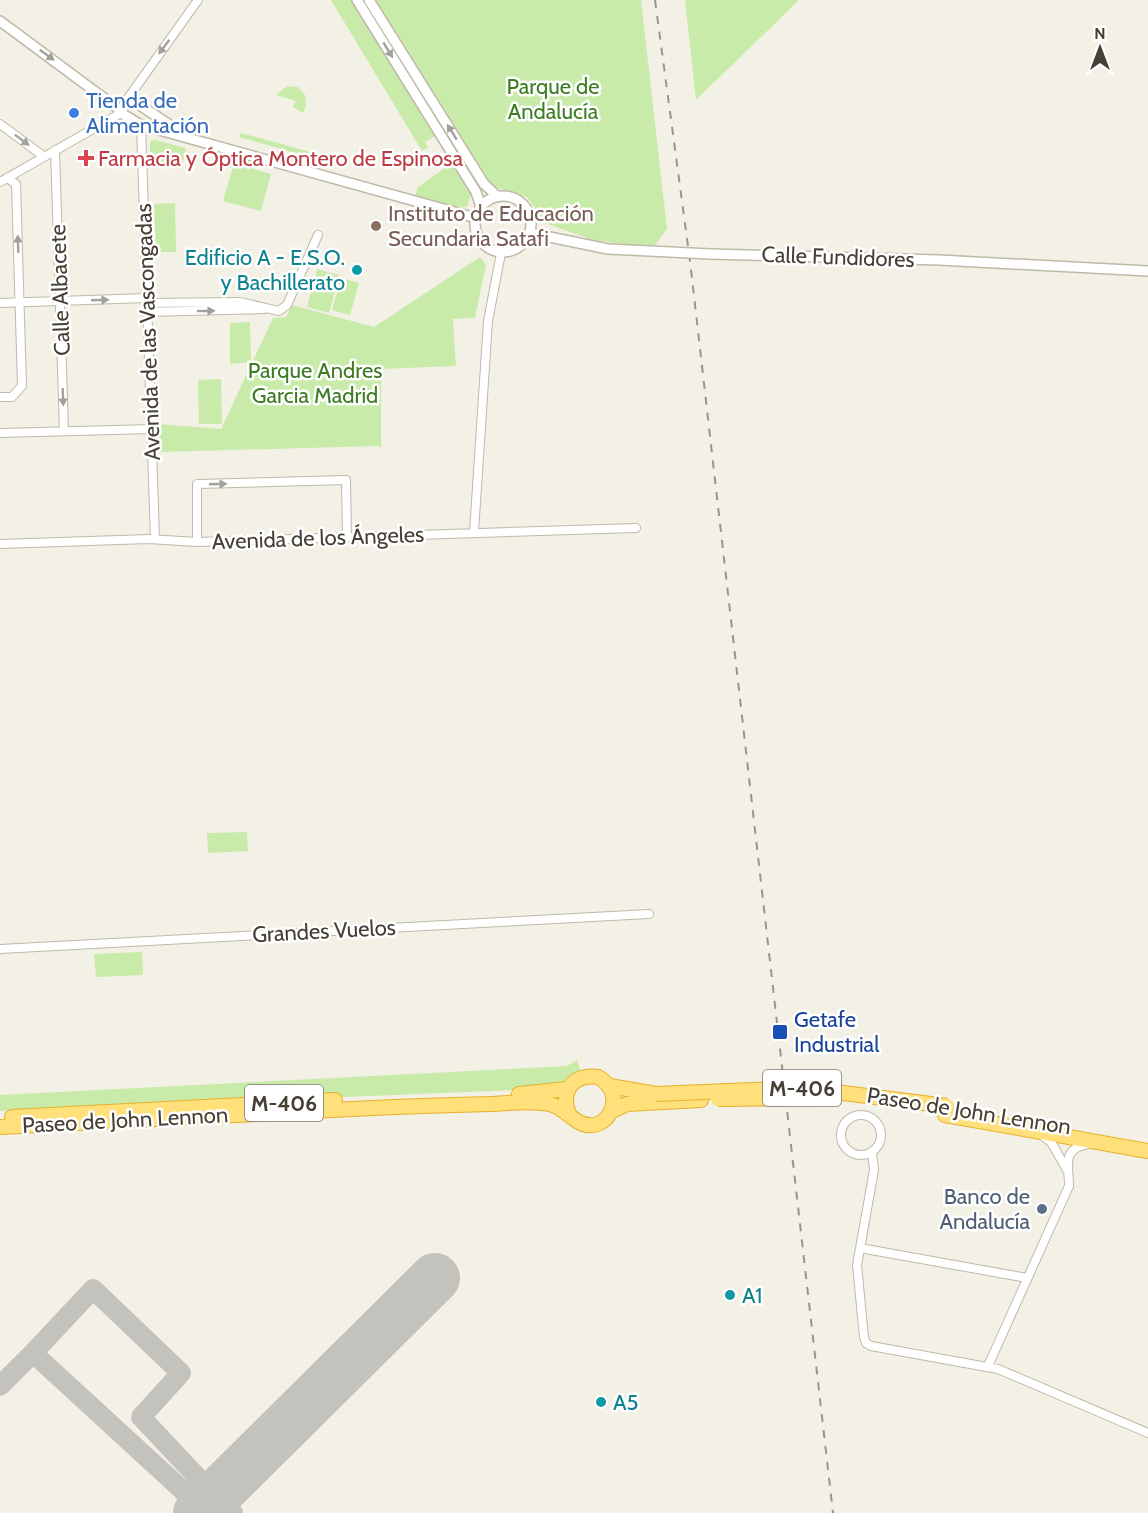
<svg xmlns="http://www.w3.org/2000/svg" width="1148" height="1513" viewBox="0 0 1148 1513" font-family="Cabin,sans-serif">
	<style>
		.green { fill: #c9ebaa }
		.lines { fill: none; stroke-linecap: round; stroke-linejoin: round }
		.taxiway { stroke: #c4c2bd; stroke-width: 20 }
		.runway { stroke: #c4c2bd; stroke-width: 50 }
		.minor-casing { stroke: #bfb9a7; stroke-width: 10 }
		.tertiary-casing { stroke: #bfb9a7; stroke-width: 12 }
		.trunk-casing { stroke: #e7b02b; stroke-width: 16 }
		.minor { stroke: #fff; stroke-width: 8 }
		.tertiary { stroke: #fff; stroke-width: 9 }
		.trunk { stroke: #ffe07b; stroke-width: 14 }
		.rail { stroke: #959595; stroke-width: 2; stroke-dasharray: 8 8; stroke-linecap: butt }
		.tertiary-bridge-casing { stroke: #bfb9a7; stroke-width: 12; stroke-linecap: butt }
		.trunk-bridge-casing { stroke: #e7b02b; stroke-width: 16; stroke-linecap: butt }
		.tertiary-bridge { stroke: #fff; stroke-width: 9 }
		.trunk-bridge { stroke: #ffe07b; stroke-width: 14 }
		.oneway { fill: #a2a09a }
		.shop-dot { fill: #3f7fe0; stroke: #fff; stroke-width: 2 }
		.health-dot { fill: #e0444e; stroke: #fff; stroke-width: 2 }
		.education-dot { fill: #8d6e63; stroke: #fff; stroke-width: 2 }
		.culture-dot { fill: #0f9aa8; stroke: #fff; stroke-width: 2 }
		.transit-dot { fill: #1a4fb4; stroke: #fff; stroke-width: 2 }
		.service-dot { fill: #5c6f8a; stroke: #fff; stroke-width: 2 }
		.labels { text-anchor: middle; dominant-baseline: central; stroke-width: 5; stroke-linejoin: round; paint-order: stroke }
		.shield { fill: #fff; stroke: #7e7971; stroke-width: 1.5 }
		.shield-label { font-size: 21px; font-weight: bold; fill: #464034 }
		.park-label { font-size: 22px; fill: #3e7c24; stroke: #fff }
		.shop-label { font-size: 22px; fill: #366cbe; stroke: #fff; text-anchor: start }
		.health-label { font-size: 22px; fill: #be3a42; stroke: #fff; text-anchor: start }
		.education-label { font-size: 22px; fill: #785e54; stroke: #fff; text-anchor: start }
		.culture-label { font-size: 22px; fill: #0d838f; stroke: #fff; text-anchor: start }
		.street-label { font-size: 22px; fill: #464034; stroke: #fff }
		.transit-label { font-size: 22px; fill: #164399; stroke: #fff; text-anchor: start }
		.service-label { font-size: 22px; fill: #4e5e75; stroke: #fff; text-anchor: end }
	</style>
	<rect width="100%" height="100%" fill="#f3f0e5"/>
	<path class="green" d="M 331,0 L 352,0 L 435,136 L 425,142 L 428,147 L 422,151 Z
		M 376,0 L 641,0 L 667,229 L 653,248 L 593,240 L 545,223 L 527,197 L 492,186 Z
		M 685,0 L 799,0 L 696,100 Z
		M 287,86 L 298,87 L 305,95 L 306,106 L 303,113 L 293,107 L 296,101 L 276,95 Z
		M 241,133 L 340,160 L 338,165 L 239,137 Z
		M 155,140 L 186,148 L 181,169 L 150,162 L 150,141 Z
		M 234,163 L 271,174 L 261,211 L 223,201 Z
		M 452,163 L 471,194 L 467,207 L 456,208 L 415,196 L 418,187 Z
		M 175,203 L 176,252 L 156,252 L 154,204 Z
		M 480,257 L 486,265 L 475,318 L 453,319 L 456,366 L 381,369 L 381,448 L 378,446 L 160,452 L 159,424 L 221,429 L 273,318 L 286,317 L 292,305 L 374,327 Z
		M 317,269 L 339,275 L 329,313 L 307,307 Z
		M 341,278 L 359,283 L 350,315 L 332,310 Z
		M 250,322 L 251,362 L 230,364 L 230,323 Z
		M 221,379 L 222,424 L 199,424 L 198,380 Z
		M 247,832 L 248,851 L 208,853 L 207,833 Z
		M 142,952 L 143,975 L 96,977 L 94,954 Z
		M 577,1060 L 580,1070 L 564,1082 L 541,1089 L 0,1111 L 0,1095 L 567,1066 Z"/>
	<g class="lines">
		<path class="taxiway" d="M 93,1289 L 181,1373 L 141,1417 L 215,1496 L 203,1509 L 33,1353 Z
			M 0,1386 L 33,1353
			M 215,1496 L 233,1513"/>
		<path class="runway" d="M 198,1513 L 435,1278"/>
		<defs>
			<path id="minor" d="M 126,101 L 198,0
				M 0,124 L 43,156
				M 141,125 L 155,539
				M 55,150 L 64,431
				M 0,182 L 121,113
				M 0,303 L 147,298
				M 147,303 L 240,302 L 279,311 L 287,305 L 318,235
				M 147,312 L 264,309
				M 0,397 L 12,397 L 22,386 L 16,184 L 7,178
				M 0,433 L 151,429
				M 474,532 L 488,321 L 501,253
				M 197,542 L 197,484 L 346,480 L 347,538
				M 0,544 L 149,539 L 197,542 L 636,528
				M 0,949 L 649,914
				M841 1135a20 20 0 1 1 40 0a20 20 0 1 1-40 0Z
				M 1041,1135 L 1051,1142 L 1067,1170
				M 872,1152 L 874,1170 L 857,1265 L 864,1337 L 866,1343 L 871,1346 L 998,1369 L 1148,1433
				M 860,1248 L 1027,1278
				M 988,1366 L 1069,1186 C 1069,1165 1061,1148 1089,1144"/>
			<path id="tertiary" d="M 357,0 L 476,192 L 481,207
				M 369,0 L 484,184 L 497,196
				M 0,21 L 120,110
				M 188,137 L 135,102 L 126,101 L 121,113 L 141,125 L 476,218
				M475 224a28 28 0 1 1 56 0a28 28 0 1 1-56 0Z
				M 530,233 L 608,249 L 670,252
				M 711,254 L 939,260 L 1148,271"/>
			<path id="trunk" d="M 610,1086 L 656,1094
				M 519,1094 L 567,1089
				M 612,1111 L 627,1104 L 701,1100
				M 945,1115 L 1148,1151
				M 12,1117 L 335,1100
				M 0,1127 C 124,1120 248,1114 373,1108 C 412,1106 451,1105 491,1104 C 510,1103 531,1100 550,1104 C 561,1107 568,1115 577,1121 C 605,1139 631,1095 598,1077 C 572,1073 559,1093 570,1116"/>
		</defs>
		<use href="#minor" class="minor-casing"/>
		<use href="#tertiary" class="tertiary-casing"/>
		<use href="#trunk" class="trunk-casing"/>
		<use href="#minor" class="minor"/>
		<use href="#tertiary" class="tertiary"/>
		<use href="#trunk" class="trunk"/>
		<path class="rail" d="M 655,0 L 690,261 L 833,1513"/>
		<defs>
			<path id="tertiary-bridge" d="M 670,252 L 711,254"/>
			<path id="trunk-bridge" d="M 656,1094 L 803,1088 L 947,1106
				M 718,1099 L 821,1098"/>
		</defs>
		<use href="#tertiary-bridge" class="tertiary-bridge-casing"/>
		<use href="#trunk-bridge" class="trunk-bridge-casing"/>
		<use href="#tertiary-bridge" class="tertiary-bridge"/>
		<use href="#trunk-bridge" class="trunk-bridge"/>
	</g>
	<defs><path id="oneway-solid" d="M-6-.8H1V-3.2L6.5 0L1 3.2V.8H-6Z" transform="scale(1.5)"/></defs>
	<g class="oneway">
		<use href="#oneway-solid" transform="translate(164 47) rotate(127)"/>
		<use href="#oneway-solid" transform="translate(388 50) rotate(59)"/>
		<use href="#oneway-solid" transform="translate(47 55) rotate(36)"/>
		<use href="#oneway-solid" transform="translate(452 132) rotate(-122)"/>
		<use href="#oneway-solid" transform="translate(22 140) rotate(37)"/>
		<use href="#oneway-solid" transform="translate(18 244) rotate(-92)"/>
		<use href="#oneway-solid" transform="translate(100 300) rotate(-2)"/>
		<use href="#oneway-solid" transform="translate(206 311) rotate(-1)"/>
		<use href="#oneway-solid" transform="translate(63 397) rotate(88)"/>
		<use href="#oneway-solid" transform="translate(218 484) rotate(-2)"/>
	</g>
	<circle class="shop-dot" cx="74" cy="113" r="6"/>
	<path class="health-dot" d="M83 149h6v6h6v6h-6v6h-6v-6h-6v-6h6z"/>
	<circle class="education-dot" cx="376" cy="226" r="6"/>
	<g class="culture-dot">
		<circle cx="357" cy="270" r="6"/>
		<circle cx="730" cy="1295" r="6"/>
		<circle cx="601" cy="1402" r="6"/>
	</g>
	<rect class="transit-dot" x="772" y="1024" width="16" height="16" rx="3"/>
	<circle class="service-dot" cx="1042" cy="1209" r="6"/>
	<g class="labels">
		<g class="shield">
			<rect x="763" y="1070" width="78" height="36" rx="4.5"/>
			<rect x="245" y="1085" width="78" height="36" rx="4.5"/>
		</g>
		<g class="shield-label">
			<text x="802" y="1088">M-406</text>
			<text x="284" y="1103">M-406</text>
		</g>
		<g class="park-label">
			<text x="553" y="86">Parque de<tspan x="553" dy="25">Andalucía</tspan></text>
			<text x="315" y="370">Parque Andres<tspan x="315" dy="25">Garcia Madrid</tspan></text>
		</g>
		<g class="shop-label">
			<text x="86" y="100">Tienda de<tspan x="86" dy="25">Alimentación</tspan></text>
		</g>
		<g class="health-label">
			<text x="98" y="158">Farmacia y Óptica Montero de Espinosa</text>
		</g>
		<g class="education-label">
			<text x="388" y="213">Instituto de Educación<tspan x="388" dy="25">Secundaria Satafi</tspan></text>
		</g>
		<g class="culture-label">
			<text x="345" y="257" text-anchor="end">Edificio A - E.S.O.<tspan x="345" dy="25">y Bachillerato</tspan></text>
			<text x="742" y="1295">A1</text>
			<text x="613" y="1402">A5</text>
		</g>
		<g class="street-label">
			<text transform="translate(838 257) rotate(2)">Calle Fundidores</text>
			<text transform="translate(60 290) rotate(-92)">Calle Albacete</text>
			<text transform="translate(148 332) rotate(-92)">Avenida de las Vascongadas</text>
			<text transform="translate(318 538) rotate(-2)">Avenida de los Ángeles</text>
			<text transform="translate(324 931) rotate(-3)">Grandes Vuelos</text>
			<text transform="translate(969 1111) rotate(9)">Paseo de John Lennon</text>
			<text transform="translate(125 1120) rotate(-3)">Paseo de John Lennon</text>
		</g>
		<g class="transit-label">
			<text x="794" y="1019">Getafe<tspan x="794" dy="25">Industrial</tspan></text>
		</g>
		<g class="service-label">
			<text x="1030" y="1196">Banco de<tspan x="1030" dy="25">Andalucía</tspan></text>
		</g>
	</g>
	<g transform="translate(1100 48)" stroke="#ffffff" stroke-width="4.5" paint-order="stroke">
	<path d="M0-4.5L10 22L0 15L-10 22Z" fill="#464034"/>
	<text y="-9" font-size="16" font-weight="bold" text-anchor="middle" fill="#464034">N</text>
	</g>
</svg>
